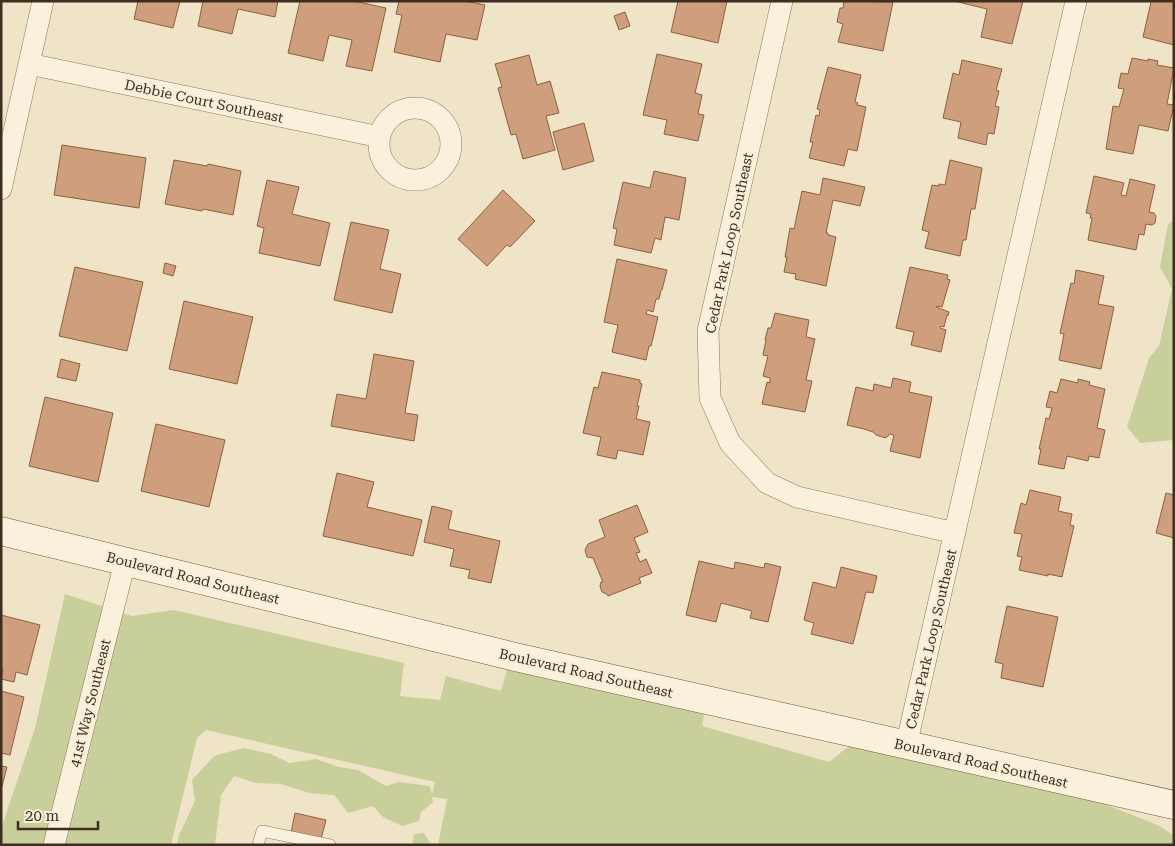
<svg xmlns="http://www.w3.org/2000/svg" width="1175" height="846" viewBox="0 0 1175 846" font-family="'Roboto Serif',serif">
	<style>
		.green { fill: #c9cf9b }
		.building { fill: #cf9f7d; stroke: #8d5f41 }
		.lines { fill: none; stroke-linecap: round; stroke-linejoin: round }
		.lane-casing { stroke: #8d765c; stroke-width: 12 }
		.street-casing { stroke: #8d765c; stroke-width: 22 }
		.secondary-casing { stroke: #6f573f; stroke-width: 29 }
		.lane { stroke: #faf1dc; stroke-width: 11 }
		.street { stroke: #faf1dc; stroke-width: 21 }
		.secondary { stroke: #faf1dc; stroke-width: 28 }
		.labels { text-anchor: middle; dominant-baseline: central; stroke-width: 4.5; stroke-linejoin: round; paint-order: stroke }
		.street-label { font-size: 14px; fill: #3d2e20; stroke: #f7eed8 }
	</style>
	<rect width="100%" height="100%" fill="#f0e4c8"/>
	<path class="green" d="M 1174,221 L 1174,440 L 1140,443 L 1127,427 L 1149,358 L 1159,346 L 1172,289 L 1160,267 L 1168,224 Z
		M 65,594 L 132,616 L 174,610 L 404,663 L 400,696 L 440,700 L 446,676 L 501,691 L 511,656 L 707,701 L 702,726 L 829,762 L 862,736 L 1102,803 L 1160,826 L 1174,836 L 1174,845 L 438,845 L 447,799 L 432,797 L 433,802 L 421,812 L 419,821 L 402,826 L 383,817 L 373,806 L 348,813 L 334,795 L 309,793 L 281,784 L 256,783 L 234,776 L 221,795 L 215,845 L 177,845 L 179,835 L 195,801 L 192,780 L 214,756 L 243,748 L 271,754 L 289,763 L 316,759 L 339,767 L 358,770 L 386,786 L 399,782 L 430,786 L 432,795 L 435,782 L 206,730 L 197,738 L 171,845 L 1,845 L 1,829 L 35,728 Z
		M 424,833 L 431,845 L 412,845 L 414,834 Z"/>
	<path class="building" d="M 138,1 L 180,1 L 173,28 L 134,19 Z
		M 203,1 L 278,1 L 275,17 L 238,9 L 232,34 L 198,26 Z
		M 300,1 L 354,1 L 386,8 L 372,71 L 346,66 L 352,40 L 329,35 L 323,61 L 288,53 Z
		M 399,1 L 465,1 L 485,5 L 477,40 L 446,34 L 440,62 L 394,52 L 402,15 L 396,14 Z
		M 678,1 L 727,1 L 718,43 L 671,32 Z
		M 844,1 L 893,2 L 883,51 L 838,42 L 843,24 L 837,22 L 840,8 L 843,8 Z
		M 954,1 L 1023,1 L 1012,44 L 981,37 L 987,9 Z
		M 1148,1 L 1174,1 L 1174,45 L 1143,37 L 1151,2 Z
		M 625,12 L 630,26 L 619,30 L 614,16 Z
		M 657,54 L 702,64 L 695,93 L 702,95 L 698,114 L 704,115 L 698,141 L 664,134 L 667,120 L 643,115 Z
		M 529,55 L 537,85 L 550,81 L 559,113 L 546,116 L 555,150 L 523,159 L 516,134 L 511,135 L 498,88 L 502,87 L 495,64 Z
		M 1132,58 L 1148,61 L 1148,59 L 1158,61 L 1157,65 L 1174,68 L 1167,104 L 1174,105 L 1168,131 L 1139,125 L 1133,154 L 1106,149 L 1113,106 L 1119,107 L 1124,89 L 1118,88 L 1121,73 L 1128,74 Z
		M 962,60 L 1002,69 L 996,90 L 999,91 L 995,106 L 999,107 L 994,134 L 988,133 L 986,145 L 958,138 L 961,122 L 943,118 L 953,73 L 959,75 Z
		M 828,67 L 861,75 L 855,102 L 858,103 L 857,105 L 866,107 L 857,151 L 848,149 L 844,166 L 809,158 L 813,142 L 810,142 L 816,115 L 819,116 L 820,110 L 817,109 Z
		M 584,123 L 594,161 L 563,170 L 553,132 Z
		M 62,145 L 146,158 L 139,208 L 54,195 Z
		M 174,160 L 207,166 L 208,164 L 241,171 L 233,215 L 203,209 L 202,211 L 165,204 Z
		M 950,160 L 982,168 L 975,209 L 971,209 L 966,240 L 963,240 L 960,256 L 925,248 L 929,232 L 922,230 L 932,185 L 939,186 L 939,184 L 945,185 Z
		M 654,171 L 686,178 L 679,220 L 665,217 L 661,240 L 655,238 L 651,253 L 614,245 L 617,229 L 613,228 L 623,182 L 650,188 Z
		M 1094,176 L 1124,183 L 1121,195 L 1126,196 L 1130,179 L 1155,185 L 1149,212 L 1154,213 L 1156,216 L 1155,223 L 1152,225 L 1146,224 L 1144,235 L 1139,234 L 1136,250 L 1088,240 L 1092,218 L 1090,218 L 1091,214 L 1086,213 Z
		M 823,178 L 865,187 L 860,206 L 833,200 L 826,233 L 828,233 L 828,235 L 836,237 L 826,286 L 795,279 L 796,274 L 784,272 L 787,257 L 785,257 L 790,228 L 794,229 L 802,191 L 820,195 Z
		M 267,180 L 299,187 L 292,214 L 330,223 L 320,266 L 259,253 L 264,228 L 257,226 Z
		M 503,190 L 535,221 L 510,247 L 507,245 L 487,266 L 458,239 Z
		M 351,222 L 389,230 L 380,269 L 401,274 L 392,313 L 334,300 Z
		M 617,259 L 667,270 L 662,290 L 661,290 L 659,299 L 656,299 L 653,312 L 647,310 L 646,314 L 658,317 L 651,346 L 649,346 L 646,360 L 612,352 L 618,325 L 604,322 Z
		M 165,263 L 176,266 L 173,276 L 163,273 Z
		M 75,267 L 143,282 L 127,351 L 59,336 Z
		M 910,267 L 948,275 L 947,279 L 950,280 L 942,307 L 937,306 L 936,307 L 949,312 L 948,316 L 947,315 L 944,327 L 941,326 L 940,328 L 946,330 L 941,352 L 911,345 L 914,332 L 896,328 Z
		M 1076,270 L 1104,276 L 1098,304 L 1114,307 L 1101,369 L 1059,360 L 1064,334 L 1060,333 L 1071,283 L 1074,284 Z
		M 184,301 L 253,317 L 237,384 L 169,369 Z
		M 775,313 L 809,320 L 806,337 L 815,339 L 806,380 L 812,381 L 805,412 L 762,404 L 767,382 L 770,383 L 770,378 L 763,376 L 768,356 L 763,355 L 766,340 L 765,340 L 768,328 L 771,328 Z
		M 374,354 L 414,361 L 405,413 L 418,415 L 414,441 L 331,426 L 337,394 L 366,399 Z
		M 61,359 L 80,364 L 76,381 L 57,377 Z
		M 602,372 L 640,380 L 640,383 L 642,384 L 637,406 L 639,406 L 636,419 L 650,422 L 643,455 L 618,450 L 616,459 L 597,455 L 601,437 L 583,433 L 594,387 L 598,388 Z
		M 893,378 L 911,382 L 909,392 L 932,397 L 920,458 L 890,451 L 894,435 L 890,434 L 886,438 L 876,435 L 873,432 L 864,429 L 847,425 L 856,387 L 873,391 L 874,384 L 891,388 Z
		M 1061,379 L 1078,383 L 1078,379 L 1090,382 L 1089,385 L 1105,389 L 1097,428 L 1105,430 L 1099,458 L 1089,456 L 1088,461 L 1067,456 L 1064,469 L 1038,464 L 1041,449 L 1039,449 L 1046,418 L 1049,419 L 1052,408 L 1046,407 L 1050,391 L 1057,393 Z
		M 45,397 L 113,413 L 98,482 L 29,466 Z
		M 156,424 L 225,440 L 209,507 L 141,491 Z
		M 337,473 L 374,482 L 367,507 L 422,520 L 413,556 L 323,536 Z
		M 1030,490 L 1061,497 L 1058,511 L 1072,514 L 1070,525 L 1074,526 L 1062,577 L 1048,574 L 1048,576 L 1019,570 L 1022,557 L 1017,556 L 1022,534 L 1014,533 L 1021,503 L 1026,505 Z
		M 1166,493 L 1174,495 L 1174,538 L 1156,533 Z
		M 637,505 L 648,532 L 634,538 L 640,552 L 636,553 L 640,562 L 646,559 L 652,573 L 639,578 L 641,583 L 608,596 L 607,594 L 602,592 L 600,586 L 601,582 L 603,582 L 593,558 L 587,557 L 585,550 L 588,544 L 605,537 L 599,520 Z
		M 432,506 L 452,511 L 448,529 L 500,541 L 491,583 L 468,578 L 470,570 L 450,566 L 454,549 L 424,542 Z
		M 699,561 L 734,569 L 735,562 L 764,568 L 765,563 L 781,567 L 768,622 L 750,618 L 752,611 L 721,603 L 716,622 L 686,615 Z
		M 841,567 L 877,576 L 873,593 L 866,592 L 853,644 L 811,634 L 814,623 L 804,620 L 813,582 L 836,588 Z
		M 1007,606 L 1058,617 L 1043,687 L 1001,678 L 1003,664 L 995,662 Z
		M 1,615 L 40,625 L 27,675 L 16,672 L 14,682 L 1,679 L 3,669 L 1,668 Z
		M 1,691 L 24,697 L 10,755 L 1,753 Z
		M 1,766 L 7,767 L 1,790 Z
		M 295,813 L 326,820 L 321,839 L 291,833 Z"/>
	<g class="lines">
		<defs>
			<path id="lane" d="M 258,845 L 262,831 L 330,845"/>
			<path id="street" d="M 782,1 L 708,331 L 710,398 L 730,443 L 767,483 L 797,497 L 955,533
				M 29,64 L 380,137
				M379 144a36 36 0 1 1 72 0a36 36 0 1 1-72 0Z
				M 1,189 L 43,1
				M 906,746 L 1076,1
				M 54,845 L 125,562"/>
			<path id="secondary" d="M 1,531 L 511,656 L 1174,805"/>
		</defs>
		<use href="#lane" class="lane-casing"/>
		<use href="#street" class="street-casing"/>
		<use href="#secondary" class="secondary-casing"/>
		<use href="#lane" class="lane"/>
		<use href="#street" class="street"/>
		<use href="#secondary" class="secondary"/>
	</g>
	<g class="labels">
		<g class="street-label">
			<text transform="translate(204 101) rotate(12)">Debbie Court Southeast</text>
			<text transform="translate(729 243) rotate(-78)">Cedar Park Loop Southeast</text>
			<text transform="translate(193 578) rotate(14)">Boulevard Road Southeast</text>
			<text transform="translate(931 639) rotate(-77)">Cedar Park Loop Southeast</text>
			<text transform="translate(586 673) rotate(13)">Boulevard Road Southeast</text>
			<text transform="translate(90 703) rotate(-76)">41st Way Southeast</text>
			<text transform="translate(981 763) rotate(13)">Boulevard Road Southeast</text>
		</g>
	</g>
	<rect width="1175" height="846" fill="none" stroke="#3d2e20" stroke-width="5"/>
	<path d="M18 821v8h80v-8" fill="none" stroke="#3d2e20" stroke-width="2.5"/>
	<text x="25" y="821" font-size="15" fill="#3d2e20" stroke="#f7eed8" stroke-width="4" paint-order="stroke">20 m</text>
</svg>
